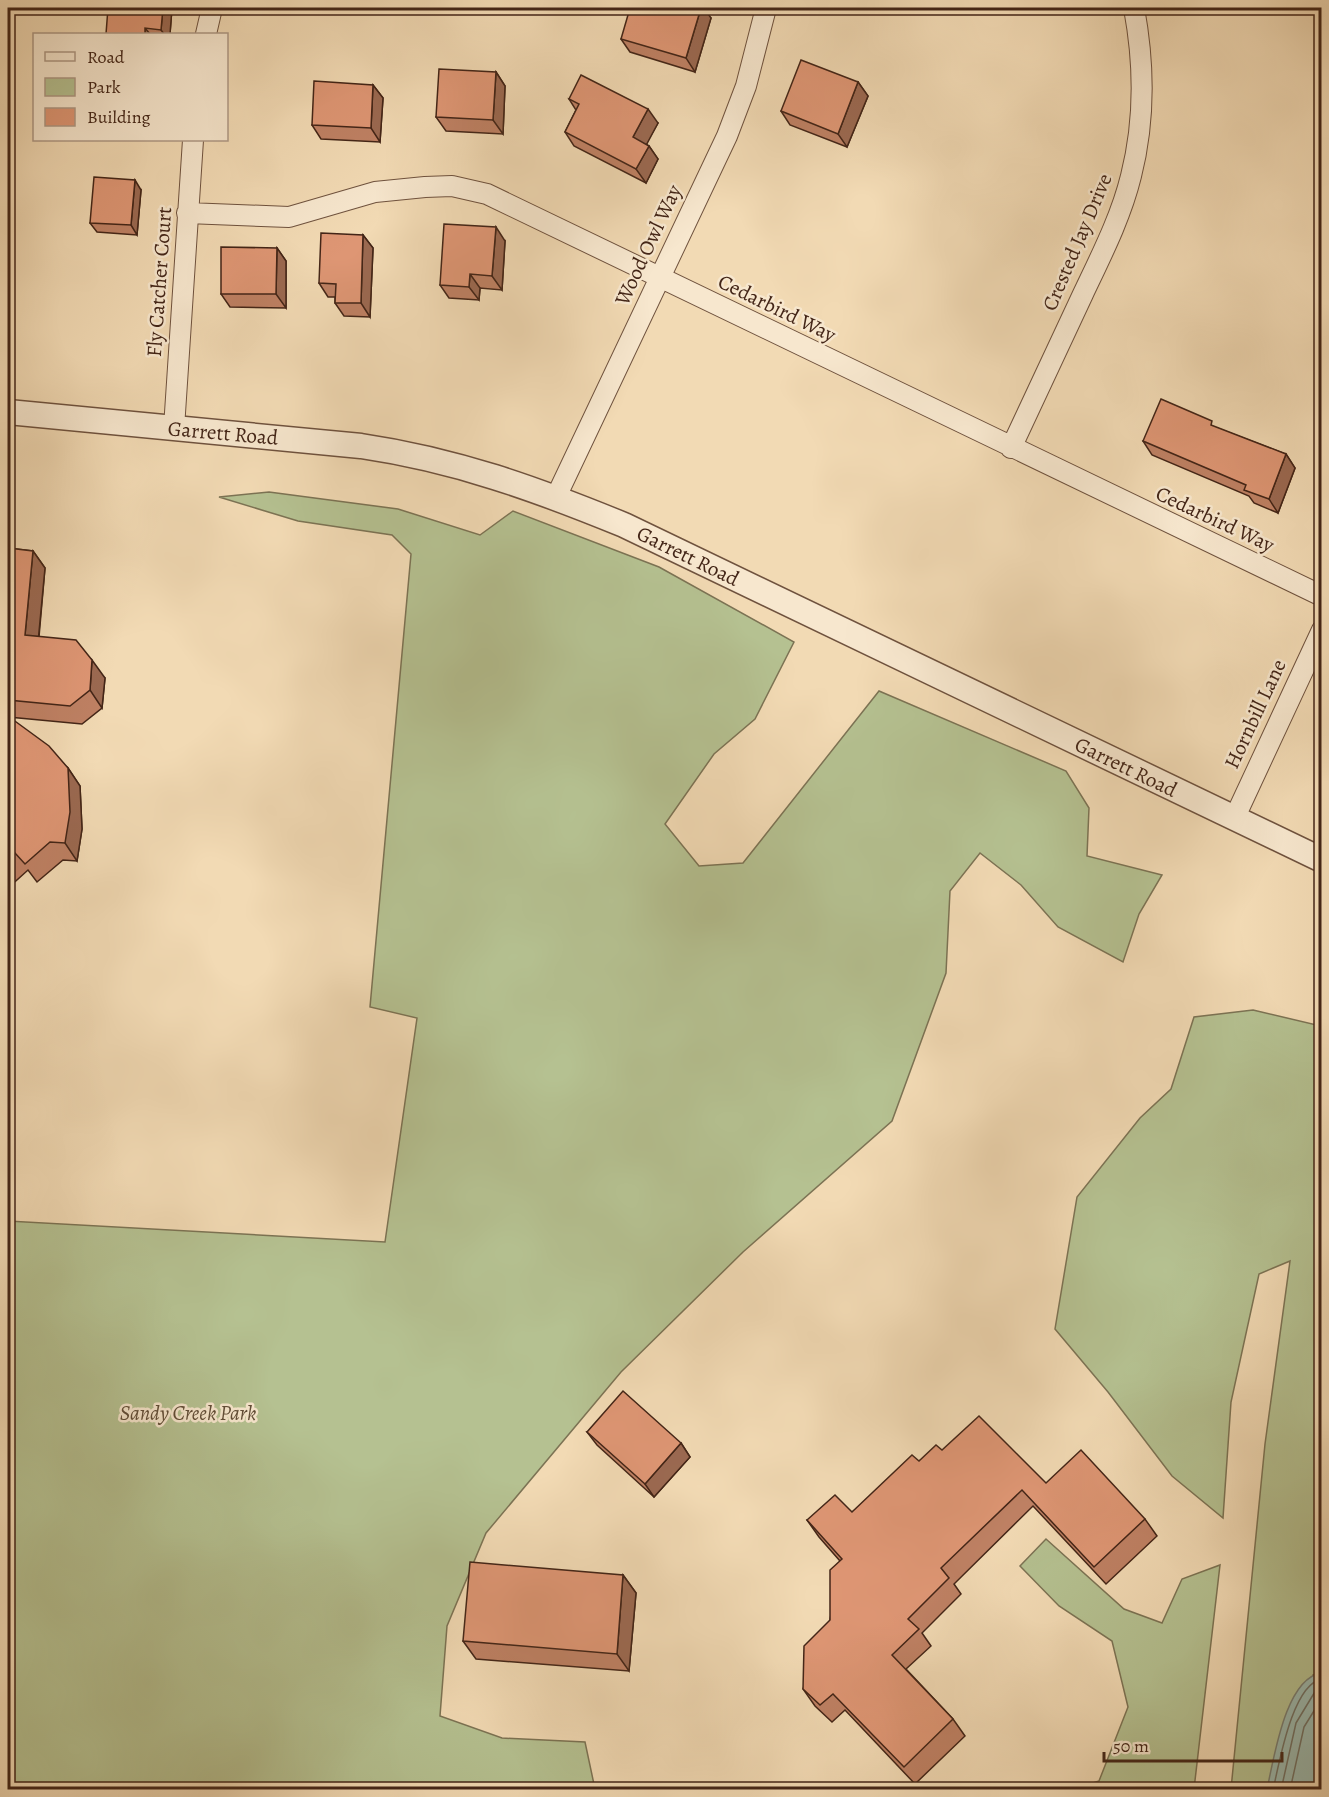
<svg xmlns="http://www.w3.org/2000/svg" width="1329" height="1797" viewBox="0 0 1329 1797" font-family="Alegreya,serif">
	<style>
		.green { fill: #b5c191; stroke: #7c7354; stroke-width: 1.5 }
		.water { fill: #9bbab0; stroke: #787e73; stroke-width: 1.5 }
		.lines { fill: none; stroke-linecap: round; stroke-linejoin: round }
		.shore { stroke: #6f7064; stroke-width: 1.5 }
		.minor-casing { stroke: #6f523e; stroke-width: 22 }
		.tertiary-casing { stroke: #6f523e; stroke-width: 27 }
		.minor { stroke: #f7e7ce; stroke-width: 20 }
		.tertiary { stroke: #f7e7ce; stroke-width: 24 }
		.wall { fill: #bf8164; stroke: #432517; stroke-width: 1.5 }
		.shaded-wall { fill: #9b6951; stroke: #432517; stroke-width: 1.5 }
		.building { fill: #de9674; stroke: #432517; stroke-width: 1.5 }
		.labels { text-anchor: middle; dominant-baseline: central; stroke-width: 5; stroke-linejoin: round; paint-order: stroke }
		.street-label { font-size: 21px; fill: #432517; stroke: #f7e7ce }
		.park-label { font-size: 21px; font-style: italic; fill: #604c36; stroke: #f7e7ce }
	</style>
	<rect width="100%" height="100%" fill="#f2dab4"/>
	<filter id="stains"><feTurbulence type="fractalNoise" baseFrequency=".00333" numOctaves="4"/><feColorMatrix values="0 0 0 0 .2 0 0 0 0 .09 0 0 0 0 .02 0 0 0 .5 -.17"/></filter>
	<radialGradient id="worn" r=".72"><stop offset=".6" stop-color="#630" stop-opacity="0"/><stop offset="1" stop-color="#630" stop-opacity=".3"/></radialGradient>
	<path class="green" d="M 269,492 L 398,509 L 480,535 L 513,511 L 659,567 L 794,642 L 755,719 L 714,754 L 665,824 L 699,866 L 743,863 L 879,691 L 1066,771 L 1089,808 L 1087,856 L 1162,875 L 1139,914 L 1123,962 L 1058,927 L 1021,885 L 980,853 L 950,891 L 946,973 L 892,1121 L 743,1252 L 621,1372 L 486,1533 L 447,1626 L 440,1716 L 502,1738 L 585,1742 L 595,1789 L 8,1789 L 8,1221 L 385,1242 L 417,1018 L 370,1007 L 411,554 L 392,535 L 298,521 L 219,497 Z
		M 1253,1010 L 1321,1026 L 1321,1673 L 1313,1675 L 1268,1789 L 1231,1789 L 1265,1444 L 1290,1261 L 1259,1274 L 1231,1402 L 1223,1518 L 1172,1476 L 1108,1392 L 1055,1329 L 1077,1197 L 1140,1118 L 1171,1089 L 1194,1017 Z
		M 1046,1539 L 1124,1609 L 1162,1623 L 1182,1579 L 1220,1565 L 1194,1789 L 1075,1789 L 1099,1781 L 1128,1707 L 1112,1641 L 1059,1606 L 1020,1566 Z"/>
	<path class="water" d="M 1321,1673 L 1321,1789 L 1267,1789 C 1274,1759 1285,1679 1321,1673 Z"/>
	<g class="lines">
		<path class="shore" d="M 1273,1790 C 1279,1765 1292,1684 1322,1679
			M 1281,1790 L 1296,1723 L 1316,1690 L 1322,1687
			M 1290,1790 L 1304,1727 L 1322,1698"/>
		<defs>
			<path id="minor" d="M 206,34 L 212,8
				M 187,213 L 289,217 L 375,192 L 425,187 L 452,186 L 487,194 L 1322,596
				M 174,428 L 193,140
				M 1011,448 C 1035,397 1059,346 1083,294 C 1101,256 1121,217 1131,176 C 1145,121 1144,62 1134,8
				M 556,497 L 727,136 L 746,86 L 766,8
				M 1234,819 L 1322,630"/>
			<path id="tertiary" d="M 8,412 L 361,446 C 456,460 536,489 624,525 L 1322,860"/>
		</defs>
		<use href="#minor" class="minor-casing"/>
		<use href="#tertiary" class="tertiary-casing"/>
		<use href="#minor" class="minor"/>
		<use href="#tertiary" class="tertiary"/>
	</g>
	<path class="wall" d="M 172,8 L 170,34 L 106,34 Z
		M 649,9 L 711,18 L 695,72 L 630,52 L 621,39 Z
		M 496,72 L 505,86 L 503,134 L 446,131 L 436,117 Z
		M 858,82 L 868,96 L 847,147 L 790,125 L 781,111 Z
		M 373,85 L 383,98 L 380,142 L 321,139 L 312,125 Z
		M 569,99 L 658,123 L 646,144 L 649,146 L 658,159 L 646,183 L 574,146 L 565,132 L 576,110 Z
		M 141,190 L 137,235 L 97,232 L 90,223 Z
		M 363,235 L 373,248 L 370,317 L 344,316 L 335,303 L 335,297 L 328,297 L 319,283 Z
		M 505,241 L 502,290 L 480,288 L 479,300 L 449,298 L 440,285 Z
		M 277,248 L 286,261 L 286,308 L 230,307 L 221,294 Z
		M 1217,428 L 1286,454 L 1295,468 L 1278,513 L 1254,503 L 1249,496 L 1152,455 L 1143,441 Z
		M 8,548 L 33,551 L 45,568 L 39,637 L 105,678 L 102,708 L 82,724 L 8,717 L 68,768 L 80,786 L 82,829 L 77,861 L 63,860 L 37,882 L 28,870 L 8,888 Z
		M 587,1432 L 681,1443 L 690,1457 L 654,1497 L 597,1445 Z
		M 942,1450 L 1046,1483 L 1145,1519 L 1157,1536 L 1106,1584 L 1033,1506 L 954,1584 L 961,1594 L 922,1633 L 931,1646 L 906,1669 L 953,1719 L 965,1736 L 915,1784 L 845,1710 L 832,1722 L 815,1706 L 803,1689 L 830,1620 L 840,1561 L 819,1537 L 807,1520 L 852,1512 L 919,1461 Z
		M 623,1575 L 636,1593 L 629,1671 L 476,1659 L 463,1641 Z"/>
	<path class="shaded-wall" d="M 163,8 L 172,8 L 170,34 L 164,34 L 161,30 Z
		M 701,8 L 704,8 L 711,18 L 695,72 L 686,58 Z
		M 145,28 L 150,34 L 145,34 Z
		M 496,72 L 505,86 L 503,134 L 493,120 Z
		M 858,82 L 868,96 L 847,147 L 838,134 Z
		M 373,85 L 383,98 L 380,142 L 371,128 Z
		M 648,109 L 658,123 L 643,151 L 633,137 Z
		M 649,146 L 658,159 L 646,183 L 636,169 Z
		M 135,180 L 141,190 L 137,235 L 131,225 Z
		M 496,227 L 505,241 L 502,290 L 492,276 Z
		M 363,235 L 373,248 L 370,317 L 361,303 Z
		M 277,248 L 286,261 L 286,308 L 276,294 Z
		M 470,274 L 480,288 L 479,300 L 469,287 Z
		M 1286,454 L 1295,468 L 1278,513 L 1269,499 Z
		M 33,551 L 45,568 L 37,653 L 25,635 Z
		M 92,660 L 105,678 L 102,708 L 90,690 Z
		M 68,768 L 80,786 L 82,829 L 77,861 L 65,843 Z
		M 681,1443 L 690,1457 L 654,1497 L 645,1484 Z
		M 623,1575 L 636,1593 L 629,1671 L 617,1654 Z"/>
	<path class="building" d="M 108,8 L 163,8 L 161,30 L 145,28 L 145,34 L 106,34 Z
		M 630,8 L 643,8 L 649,9 L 649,8 L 701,8 L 686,58 L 621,39 Z
		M 801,60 L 858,82 L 838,134 L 781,111 Z
		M 439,69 L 496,72 L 493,120 L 436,117 Z
		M 581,75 L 648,109 L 633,137 L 649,146 L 636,169 L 565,132 L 579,104 L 569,99 Z
		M 314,81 L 373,85 L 371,128 L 312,125 Z
		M 94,177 L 135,180 L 131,225 L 90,223 Z
		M 444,224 L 496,227 L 492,276 L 470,274 L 469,287 L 440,285 Z
		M 321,233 L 363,235 L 361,303 L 335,303 L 336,284 L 319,283 Z
		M 221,247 L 277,248 L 276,294 L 221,294 Z
		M 1161,399 L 1212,421 L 1211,425 L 1286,454 L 1269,499 L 1244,490 L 1246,485 L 1143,441 Z
		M 8,548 L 33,551 L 25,635 L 76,640 L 92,660 L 90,690 L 70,706 L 8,700 Z
		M 8,716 L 49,746 L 68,768 L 70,812 L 65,843 L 50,842 L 25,864 L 15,853 L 8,859 Z
		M 623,1391 L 681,1443 L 645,1484 L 587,1432 Z
		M 979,1416 L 1046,1483 L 1081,1450 L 1145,1519 L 1094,1567 L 1022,1490 L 941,1568 L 949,1578 L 908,1619 L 919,1629 L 892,1655 L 953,1719 L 904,1767 L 833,1694 L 820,1705 L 803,1689 L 804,1646 L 830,1620 L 830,1570 L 842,1559 L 807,1520 L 835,1495 L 852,1512 L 912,1455 L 919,1461 L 936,1445 L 942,1450 Z
		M 470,1562 L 623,1575 L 617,1654 L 463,1641 Z"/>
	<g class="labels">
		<g class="street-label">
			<text transform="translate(1077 242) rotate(-67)">Crested Jay Drive</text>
			<text transform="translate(648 245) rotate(-65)">Wood Owl Way</text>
			<text transform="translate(159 282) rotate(-86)">Fly Catcher Court</text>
			<text transform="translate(777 308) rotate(26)">Cedarbird Way</text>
			<text transform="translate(223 433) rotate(5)">Garrett Road</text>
			<text transform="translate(1215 519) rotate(25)">Cedarbird Way</text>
			<text transform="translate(688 556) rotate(26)">Garrett Road</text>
			<text transform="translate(1255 714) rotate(-65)">Hornbill Lane</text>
			<text transform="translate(1126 767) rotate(26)">Garrett Road</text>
		</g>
		<g class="park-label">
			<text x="188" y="1413">Sandy Creek Park</text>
		</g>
	</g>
	<rect width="1329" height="1797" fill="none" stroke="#f2dab4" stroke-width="30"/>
	<rect x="9" y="9" width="1311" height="1779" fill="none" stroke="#432517" stroke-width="3"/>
	<rect x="15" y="15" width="1299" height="1767" fill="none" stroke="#432517" stroke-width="1.5"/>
	<rect x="33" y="33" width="195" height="108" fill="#f7e7ce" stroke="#af9985" stroke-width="1.5"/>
	<rect x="45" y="52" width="30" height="9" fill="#f7e7ce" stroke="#af9985" stroke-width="1.5"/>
	<text x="87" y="63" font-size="18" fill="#432517">Road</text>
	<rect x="45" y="78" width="30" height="18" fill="#b5c191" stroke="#af9985" stroke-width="1.5"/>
	<text x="87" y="93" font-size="18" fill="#432517">Park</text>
	<rect x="45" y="108" width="30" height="18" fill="#de9674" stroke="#af9985" stroke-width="1.5"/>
	<text x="87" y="123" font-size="18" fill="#432517">Building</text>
	<path d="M1104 1752v9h178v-9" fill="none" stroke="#432517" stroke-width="3"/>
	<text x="1113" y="1752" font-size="18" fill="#432517" stroke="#f7e7ce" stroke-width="4.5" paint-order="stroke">50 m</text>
	<rect width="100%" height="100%" filter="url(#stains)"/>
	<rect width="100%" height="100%" fill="url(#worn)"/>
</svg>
